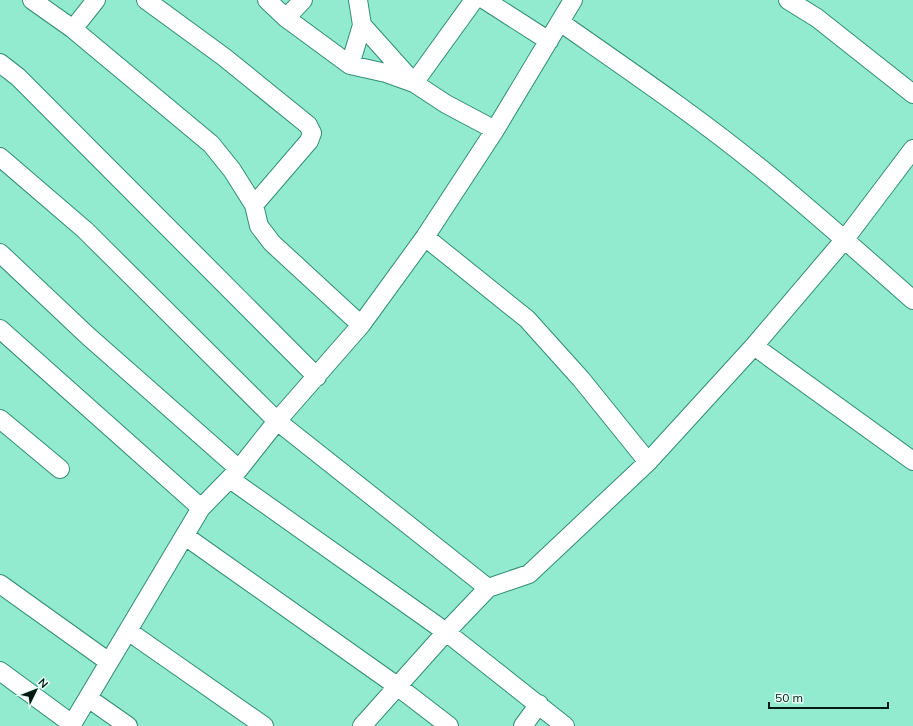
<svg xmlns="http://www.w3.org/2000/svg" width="913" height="726" viewBox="0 0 913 726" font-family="Mulish,sans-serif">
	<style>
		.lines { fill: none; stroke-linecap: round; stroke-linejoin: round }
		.street-casing { stroke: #318d74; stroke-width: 20 }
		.street { stroke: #fff; stroke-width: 18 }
	</style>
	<rect width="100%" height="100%" fill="#92ebce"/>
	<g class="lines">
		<defs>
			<path id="street" d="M 32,0 L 73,29 L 211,144 L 232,170 L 254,205 L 259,226 L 272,243 L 361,325
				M 146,0 L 224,57 L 308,125 L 312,133 L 309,141 L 254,205
				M 267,0 L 286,18 L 350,65 L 386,73 L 414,83 L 446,104 L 495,130
				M 358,0 L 362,25 L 414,83 L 474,0
				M 485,0 L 549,41
				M 788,0 L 817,18 L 913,94
				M 286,18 L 303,0
				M 560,22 C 627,69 695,115 759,167 C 812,210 862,255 913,300
				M 73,29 L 96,0
				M 0,63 L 18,77 L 317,377
				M 350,65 L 362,25
				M 0,157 L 85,230 L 277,421 L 488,588
				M 425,237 L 527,319 L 581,379 L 648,462
				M 0,253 L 88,336 L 239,469
				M 0,329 L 201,508
				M 754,346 L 913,461
				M 0,419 L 60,469
				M 230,479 L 446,632 L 565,726
				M 185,536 L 397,686 L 449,726
				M 0,584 L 109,662
				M 128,631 L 264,726
				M 0,671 L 72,724
				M 88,698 L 128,726
				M 71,726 L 201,508 L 239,469 L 277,421 L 361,325 L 425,237 L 495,130 L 573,0
				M 362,726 L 446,632 L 488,588 L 529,574 L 648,462 L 754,346 L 845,239 L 913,149
				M 523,726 L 539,704"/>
		</defs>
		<use href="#street" class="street-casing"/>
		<use href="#street" class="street"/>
	</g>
	<g transform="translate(36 690) rotate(47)" stroke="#e5fef5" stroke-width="3" paint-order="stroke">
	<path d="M0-3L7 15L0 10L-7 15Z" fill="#001a12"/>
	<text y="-6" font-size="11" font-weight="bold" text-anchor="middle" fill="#001a12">N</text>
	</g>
	<path d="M769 702v6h119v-6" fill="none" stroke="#001a12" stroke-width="2"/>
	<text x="775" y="702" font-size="12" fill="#001a12" stroke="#e5fef5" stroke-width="3" paint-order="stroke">50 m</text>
</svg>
